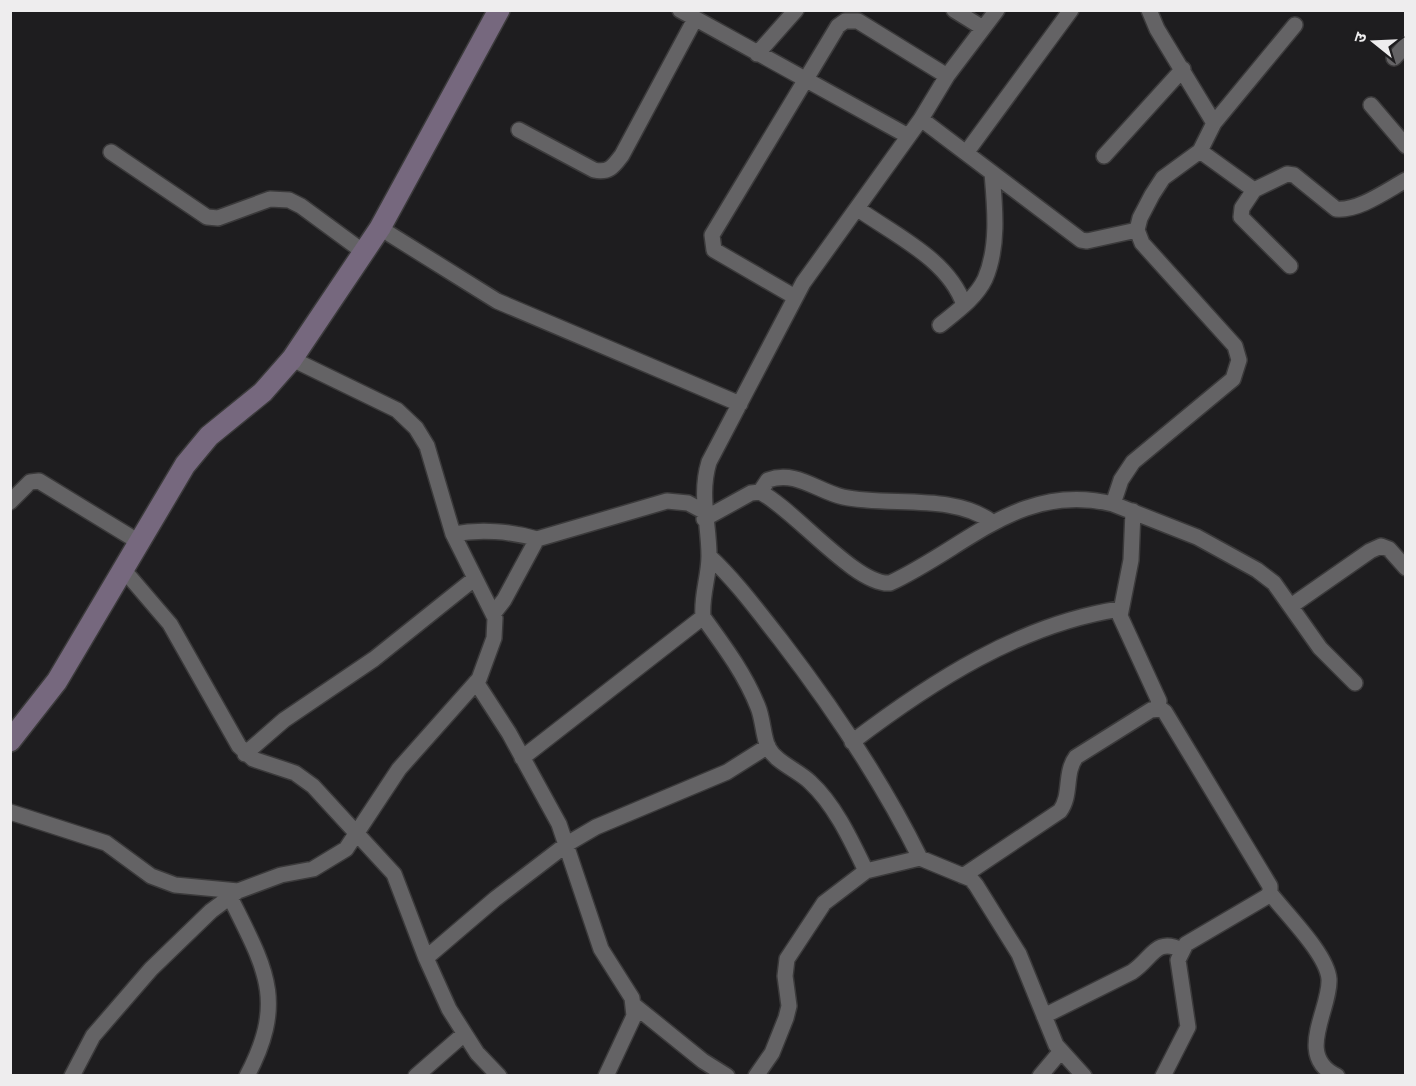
<svg xmlns="http://www.w3.org/2000/svg" width="1416" height="1086" viewBox="0 0 1416 1086" font-family="'IBM Plex Sans','Noto Sans Devanagari',sans-serif">
	<style>
		.lines { fill: none; stroke-linecap: round; stroke-linejoin: round }
		.street-casing { stroke: #3b3a3b; stroke-width: 18 }
		.secondary-casing { stroke: #3b3a3b; stroke-width: 24 }
		.street { stroke: #646365; stroke-width: 15 }
		.secondary { stroke: #76687e; stroke-width: 21 }
	</style>
	<rect width="100%" height="100%" fill="#1e1d1f"/>
	<g class="lines">
		<defs>
			<path id="street" d="M 680,10 L 908,136
				M 954,10 L 983,28
				M 757,54 L 796,10
				M 1394,58 L 1406,45
				M 1371,105 L 1406,146
				M 921,119 L 1081,240 L 1087,241 L 1137,230
				M 1214,123 L 1295,25
				M 519,130 L 594,170 C 609,173 613,167 622,155 L 695,19
				M 1200,151 L 1254,190 L 1287,174 L 1294,175 L 1336,209 C 1359,211 1386,191 1406,180
				M 111,152 L 207,217 L 218,218 L 270,199 L 289,200 L 301,206 L 365,253
				M 966,153 L 1071,10
				M 1104,156 L 1183,69
				M 1254,190 L 1242,208 L 1241,217 L 1290,266
				M 858,209 C 895,235 949,260 964,305
				M 380,228 L 497,301 L 740,404
				M 795,297 L 714,250 L 712,235 L 838,26 L 845,21 L 858,21 L 947,76
				M 940,325 C 956,312 976,298 985,279 C 999,247 995,207 992,173
				M 760,492 L 768,480 C 796,470 817,491 843,497 C 889,507 953,493 992,522
				M 10,502 L 30,482 L 39,481 L 139,542
				M 1113,504 L 1197,537 L 1257,570 L 1274,583 L 1320,648 L 1355,683
				M 1133,511 L 1131,560 L 1120,616 L 1159,701 L 1157,709
				M 704,519 L 751,493 L 760,492 C 794,509 856,586 890,583 C 966,548 1021,481 1113,504 L 1121,480 L 1133,462 L 1233,379 L 1239,360 L 1235,346 L 1142,243 L 1137,230 L 1140,218 L 1152,195 L 1163,178 L 1200,151 L 1214,123 L 1157,29 L 1149,10
				M 453,534 C 480,529 511,531 537,539
				M 709,556 C 736,581 757,610 780,639 C 833,708 882,781 920,858
				M 123,569 L 170,624 L 239,746 L 253,759 L 295,773 L 313,786 L 394,874 L 426,958 L 449,1009 L 477,1053 L 499,1076
				M 1291,606 L 1370,551 L 1381,546 L 1389,549 L 1406,568
				M 493,614 L 504,600 L 537,539 L 667,501 L 688,503 L 703,511
				M 476,682 L 509,733 L 559,824 L 601,949 L 632,998 L 634,1016 L 606,1076
				M 852,742 C 931,682 1020,624 1120,609
				M 245,754 L 284,720 L 374,659 L 474,579
				M 522,758 L 703,617
				M 10,812 L 106,843 L 151,876 L 175,885 L 238,891
				M 866,871 C 851,840 835,805 810,782 C 798,770 776,763 768,747 C 763,736 763,719 758,707 C 745,674 724,646 703,617 C 701,596 709,577 709,556 C 709,523 699,495 709,462 L 803,283 L 921,119 L 947,76 L 997,10
				M 963,876 L 1060,811 C 1072,795 1064,773 1076,757 L 1151,710 L 1161,709 L 1165,712 L 1270,886 L 1270,893 L 1266,897 L 1186,944 L 1178,960 L 1188,1027 L 1163,1076
				M 1270,893 C 1286,914 1327,954 1329,979 C 1331,1009 1294,1056 1337,1076
				M 230,897 C 265,968 287,1000 247,1076
				M 426,958 L 495,899 L 567,844 L 596,827 L 727,772 L 768,746
				M 635,1006 L 703,1061 L 727,1076
				M 1044,1016 L 1132,972 C 1153,958 1155,937 1182,950
				M 72,1076 L 93,1036 L 151,969 L 211,911 L 238,891 L 281,875 L 313,869 L 346,849 L 399,769 L 479,679 L 494,638 L 495,618 L 453,534 L 427,446 L 416,428 L 397,410 L 292,359
				M 416,1076 L 464,1034
				M 756,1076 L 772,1053 L 786,1018 L 789,1006 L 785,976 L 787,959 L 824,903 L 866,871 L 920,858 L 971,879 L 976,885 L 1019,954 L 1056,1045 L 1084,1076
				M 1040,1076 L 1061,1051"/>
			<path id="secondary" d="M 10,741 L 57,681 L 185,465 L 209,436 L 263,392 L 292,359 L 380,228 L 499,10"/>
		</defs>
		<use href="#street" class="street-casing"/>
		<use href="#secondary" class="secondary-casing"/>
		<use href="#street" class="street"/>
		<use href="#secondary" class="secondary"/>
	</g>
	<rect width="1416" height="1086" fill="none" stroke="#eeedee" stroke-width="24"/>
	<g transform="translate(1374 42) rotate(288)" stroke="#1e1d1f" stroke-width="4.5" paint-order="stroke">
	<path d="M0-4.5L10 22L0 15L-10 22Z" fill="#eeedee"/>
	<text y="-9" font-size="16" font-weight="bold" text-anchor="middle" fill="#eeedee">उ</text>
	</g>
</svg>
